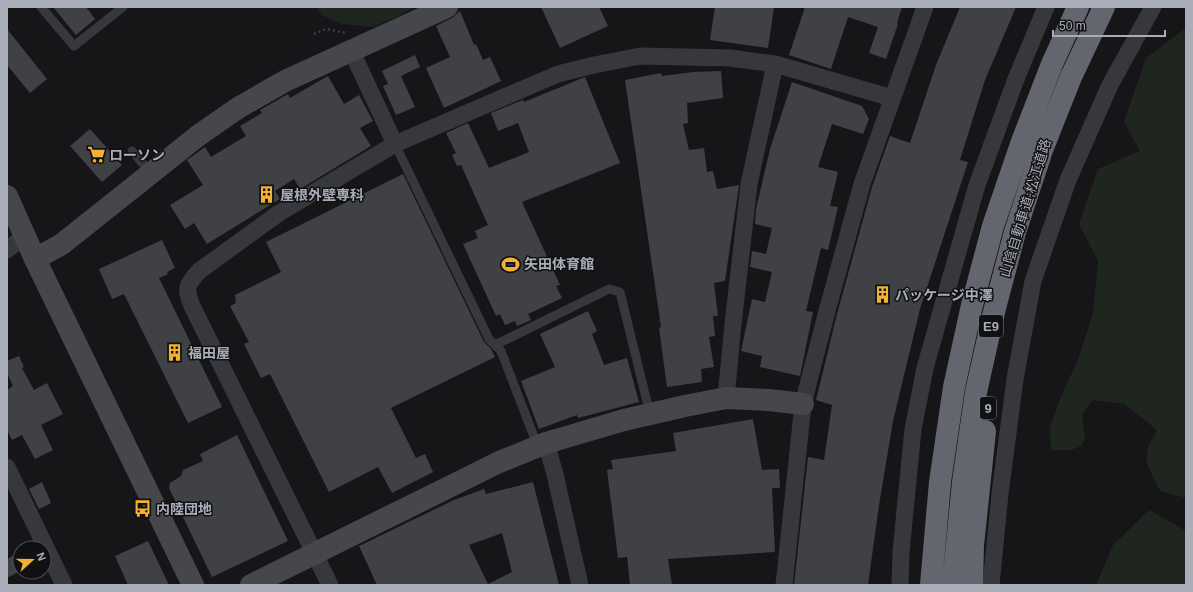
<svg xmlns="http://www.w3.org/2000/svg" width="1193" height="592" viewBox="0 0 1193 592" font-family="Helvetica,'Noto Sans JP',sans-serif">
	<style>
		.green { fill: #1e261f }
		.building { fill: #404145; fill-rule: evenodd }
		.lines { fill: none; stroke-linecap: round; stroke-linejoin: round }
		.path { stroke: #3d3f44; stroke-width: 2.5; stroke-dasharray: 2 3; stroke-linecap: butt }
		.lane { stroke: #37383d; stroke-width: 9 }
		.street { stroke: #37383d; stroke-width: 17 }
		.secondary { stroke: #45474d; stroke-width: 22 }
		.highway { stroke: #63666e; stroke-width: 22 }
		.labels { text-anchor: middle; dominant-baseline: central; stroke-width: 3; stroke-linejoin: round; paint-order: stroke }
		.shield { fill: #111113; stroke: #7b7e86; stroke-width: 1 }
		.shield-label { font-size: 13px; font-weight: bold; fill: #a8adb8 }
		.poi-label { font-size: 14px; font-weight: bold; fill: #a8adb8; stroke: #111113; text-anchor: start }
		.street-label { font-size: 14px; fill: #a8adb8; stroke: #111113 }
	</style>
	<rect width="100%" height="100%" fill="#161618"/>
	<path class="green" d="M 317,7 L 415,7 L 394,18 L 373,27 L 342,24 L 322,15 Z
		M 1186,28 L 1186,498 L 1160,491 L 1146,462 L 1148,447 L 1157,430 L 1124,404 L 1093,400 L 1082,414 L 1085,438 L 1081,446 L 1071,450 L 1051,450 L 1050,427 L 1062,394 L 1078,360 L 1093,313 L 1098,261 L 1079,224 L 1098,169 L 1140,151 L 1124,122 L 1146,58 Z
		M 1149,510 L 1186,531 L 1186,585 L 1096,585 L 1113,545 Z"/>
	<path class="building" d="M 53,7 L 86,7 L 95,19 L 76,35 Z
		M 541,7 L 599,7 L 608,26 L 560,48 Z
		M 715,7 L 774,7 L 768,48 L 710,40 Z
		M 805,7 L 902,7 L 897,23 L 898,24 L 886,59 L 869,53 L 878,27 L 848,17 L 831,69 L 789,55 Z
		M 960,7 L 1016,7 L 985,80 L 960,160 L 968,162 L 920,309 L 893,421 L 879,505 L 868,585 L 794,585 L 808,457 L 824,460 L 832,405 L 816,400 L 837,314 L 872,187 L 890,136 L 910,143 L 936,65 Z
		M 460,11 L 474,45 L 476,44 L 483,60 L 490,57 L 501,81 L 444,108 L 426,68 L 450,57 L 436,26 L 452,18 Z
		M 7,29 L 47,79 L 30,93 L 7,65 Z
		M 415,55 L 420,67 L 401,76 L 415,107 L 396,115 L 383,86 L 388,84 L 382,71 Z
		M 721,71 L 723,98 L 687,103 L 688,123 L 683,124 L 689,150 L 704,148 L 707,172 L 713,171 L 717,189 L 739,185 L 725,281 L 714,283 L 718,316 L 713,316 L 715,336 L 709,337 L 714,367 L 701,369 L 702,382 L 667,387 L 659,328 L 661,327 L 625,80 L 661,73 L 662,76 L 693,72 Z
		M 328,76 L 344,104 L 359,95 L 373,121 L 360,128 L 371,146 L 300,189 L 294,179 L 275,191 L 280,199 L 207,244 L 194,223 L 185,229 L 170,205 L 203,185 L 187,160 L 205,147 L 211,157 L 246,136 L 240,126 L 262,113 L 260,110 L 288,94 L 290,98 Z
		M 585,77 L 620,163 L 522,202 L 560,285 L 556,286 L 562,298 L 528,314 L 531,320 L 517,326 L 515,321 L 505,325 L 500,314 L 496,316 L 463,244 L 478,238 L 475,231 L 488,225 L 461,165 L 457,166 L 452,155 L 456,153 L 446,133 L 468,123 L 489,168 L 529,152 L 518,123 L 498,131 L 491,113 L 523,100 L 524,102 Z
		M 792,82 L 862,106 L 869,119 L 863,134 L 832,124 L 818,167 L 838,172 L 830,206 L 838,207 L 828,250 L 821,248 L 806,311 L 813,312 L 800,376 L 760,367 L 762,356 L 741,351 L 752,299 L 765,302 L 772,272 L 750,267 L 752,251 L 766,254 L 772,228 L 755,224 L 756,209 L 770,149 Z
		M 90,129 L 122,165 L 102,182 L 70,146 Z
		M 403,174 L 484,342 L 491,349 L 495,357 L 391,408 L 416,458 L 425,454 L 433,472 L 392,493 L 378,467 L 329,492 L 270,374 L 261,378 L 244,344 L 249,342 L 230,306 L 236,303 L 235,295 L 281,272 L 266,242 Z
		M 162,240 L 175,268 L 167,272 L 168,274 L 159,278 L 222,407 L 188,423 L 124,294 L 112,299 L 99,269 Z
		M 588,311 L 597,331 L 592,334 L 604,365 L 627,358 L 639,402 L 578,418 L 577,415 L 539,429 L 521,381 L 555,367 L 540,334 Z
		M 19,356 L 24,367 L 22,368 L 34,390 L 47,383 L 63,414 L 41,425 L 53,450 L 35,459 L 22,435 L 12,440 L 7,430 L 7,390 L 13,386 L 7,373 L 7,361 Z
		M 753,419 L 762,470 L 779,469 L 780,488 L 772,488 L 775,552 L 668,559 L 672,585 L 630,585 L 627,557 L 618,558 L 607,470 L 613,469 L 611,460 L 676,451 L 673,433 Z
		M 237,435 L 288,541 L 212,577 L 169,488 L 170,483 L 181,476 L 183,470 L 203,461 L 200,454 Z
		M 42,482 L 51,503 L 39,509 L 29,489 Z
		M 533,482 L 559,585 L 377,585 L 359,546 L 454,500 L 484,489 L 486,494 ZM 502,533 L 512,572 L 488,584 L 469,545 Z
		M 148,541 L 169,585 L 128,585 L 115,556 Z
		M 20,552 L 20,571 L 7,578 L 7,559 Z"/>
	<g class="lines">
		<path class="path" d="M 314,34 L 326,29 L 346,33"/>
		<path class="lane" d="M 41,7 L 74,46 L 123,7
			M 395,144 L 489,339 L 501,351 L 538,447
			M 132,151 L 151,173
			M 495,345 L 609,289 L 620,292 L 650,414"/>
		<path class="street" d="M 351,50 L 395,144
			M 7,250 L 24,236
			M 726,398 L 733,324 L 749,184 L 775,64
			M 546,443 L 555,474 L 580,585
			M 7,467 L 64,585
			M 330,585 L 192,306 C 185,288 186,286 199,271 L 279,213 L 395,144 L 558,74 L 594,65 L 640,56 L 730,58 L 775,64 L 892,98
			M 784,585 L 803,404 L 827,311 L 862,184 L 925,7
			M 900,585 L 901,552 L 913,429 L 925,368 L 977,185 L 1016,79 L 1046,7
			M 991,585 L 1000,494 L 1015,379 L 1033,281 L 1068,180 L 1110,85 L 1153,7"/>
		<path class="secondary" d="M 7,196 L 35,259 L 193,585
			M 35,259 L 62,244 L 199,135 L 238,108 L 285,81 L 447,7
			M 251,585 L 465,479 L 497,463 L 546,443 L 624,420 L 685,406 L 726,398 L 769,400 L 803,404"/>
		<path class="highway" d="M 931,585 L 940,482 L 954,387 L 972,305 L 993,226 L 1021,144 L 1052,64 L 1078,7
			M 953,585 L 963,482 L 976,392 L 994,312 L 1015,232 L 1042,150 L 1071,77 L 1104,7
			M 972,585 L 973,545 L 985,431"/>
	</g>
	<defs>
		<symbol id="supermarket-bare" viewBox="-9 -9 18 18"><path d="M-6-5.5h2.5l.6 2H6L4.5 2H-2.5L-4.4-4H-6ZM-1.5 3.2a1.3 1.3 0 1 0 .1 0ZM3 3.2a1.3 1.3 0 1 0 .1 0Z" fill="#f2b134" stroke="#111113" stroke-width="2.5" paint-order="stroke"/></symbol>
		<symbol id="building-bare" viewBox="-9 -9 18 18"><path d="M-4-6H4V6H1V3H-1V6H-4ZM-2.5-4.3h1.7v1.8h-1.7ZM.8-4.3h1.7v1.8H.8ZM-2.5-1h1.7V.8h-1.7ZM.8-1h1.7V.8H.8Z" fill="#f2b134" stroke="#111113" stroke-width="2.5" paint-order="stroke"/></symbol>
		<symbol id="stadium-bare" viewBox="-9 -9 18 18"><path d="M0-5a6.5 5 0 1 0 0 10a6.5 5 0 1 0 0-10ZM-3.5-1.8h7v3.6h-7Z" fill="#f2b134" stroke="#111113" stroke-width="2.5" paint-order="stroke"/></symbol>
		<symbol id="bus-bare" viewBox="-9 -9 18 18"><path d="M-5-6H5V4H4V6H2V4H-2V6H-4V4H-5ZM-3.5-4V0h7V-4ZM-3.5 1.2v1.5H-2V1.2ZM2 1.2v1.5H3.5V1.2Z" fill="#f2b134" stroke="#111113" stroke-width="2.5" paint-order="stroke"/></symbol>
	</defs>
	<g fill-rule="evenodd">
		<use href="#supermarket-bare" x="84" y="142" width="25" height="25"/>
		<use href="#building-bare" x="254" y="182" width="25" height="25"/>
		<use href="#stadium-bare" x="498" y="252" width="25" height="25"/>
		<use href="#building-bare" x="870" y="282" width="25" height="25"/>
		<use href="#building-bare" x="162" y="340" width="25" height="25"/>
		<use href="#bus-bare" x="130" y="496" width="25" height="25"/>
	</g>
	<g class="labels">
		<g class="shield">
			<rect x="979" y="315" width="24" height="22" rx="3"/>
			<rect x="980" y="397" width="16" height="22" rx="3"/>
		</g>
		<g class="shield-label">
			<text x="991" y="326">E9</text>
			<text x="988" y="408">9</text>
		</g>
		<g class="poi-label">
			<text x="109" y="155">ローソン</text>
			<text x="280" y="195">屋根外壁専科</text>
			<text x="524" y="264">矢田体育館</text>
			<text x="895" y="295">パッケージ中澤</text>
			<text x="188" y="353">福田屋</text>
			<text x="156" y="509">内陸団地</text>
		</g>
		<g class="street-label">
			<text transform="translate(1025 208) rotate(-73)">山陰自動車道;松江道路</text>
		</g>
	</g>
	<rect width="1193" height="592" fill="none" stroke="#a8adb8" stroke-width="16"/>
	<g transform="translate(32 560) rotate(69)"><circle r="19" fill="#111113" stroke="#4d4f55"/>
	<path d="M0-3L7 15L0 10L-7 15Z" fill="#f2b134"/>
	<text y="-6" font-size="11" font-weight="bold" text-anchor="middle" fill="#a8adb8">N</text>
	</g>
	<path d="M1053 30v6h112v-6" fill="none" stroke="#a8adb8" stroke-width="2"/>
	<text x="1059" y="30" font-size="12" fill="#a8adb8" stroke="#111113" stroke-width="3" paint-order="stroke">50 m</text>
</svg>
